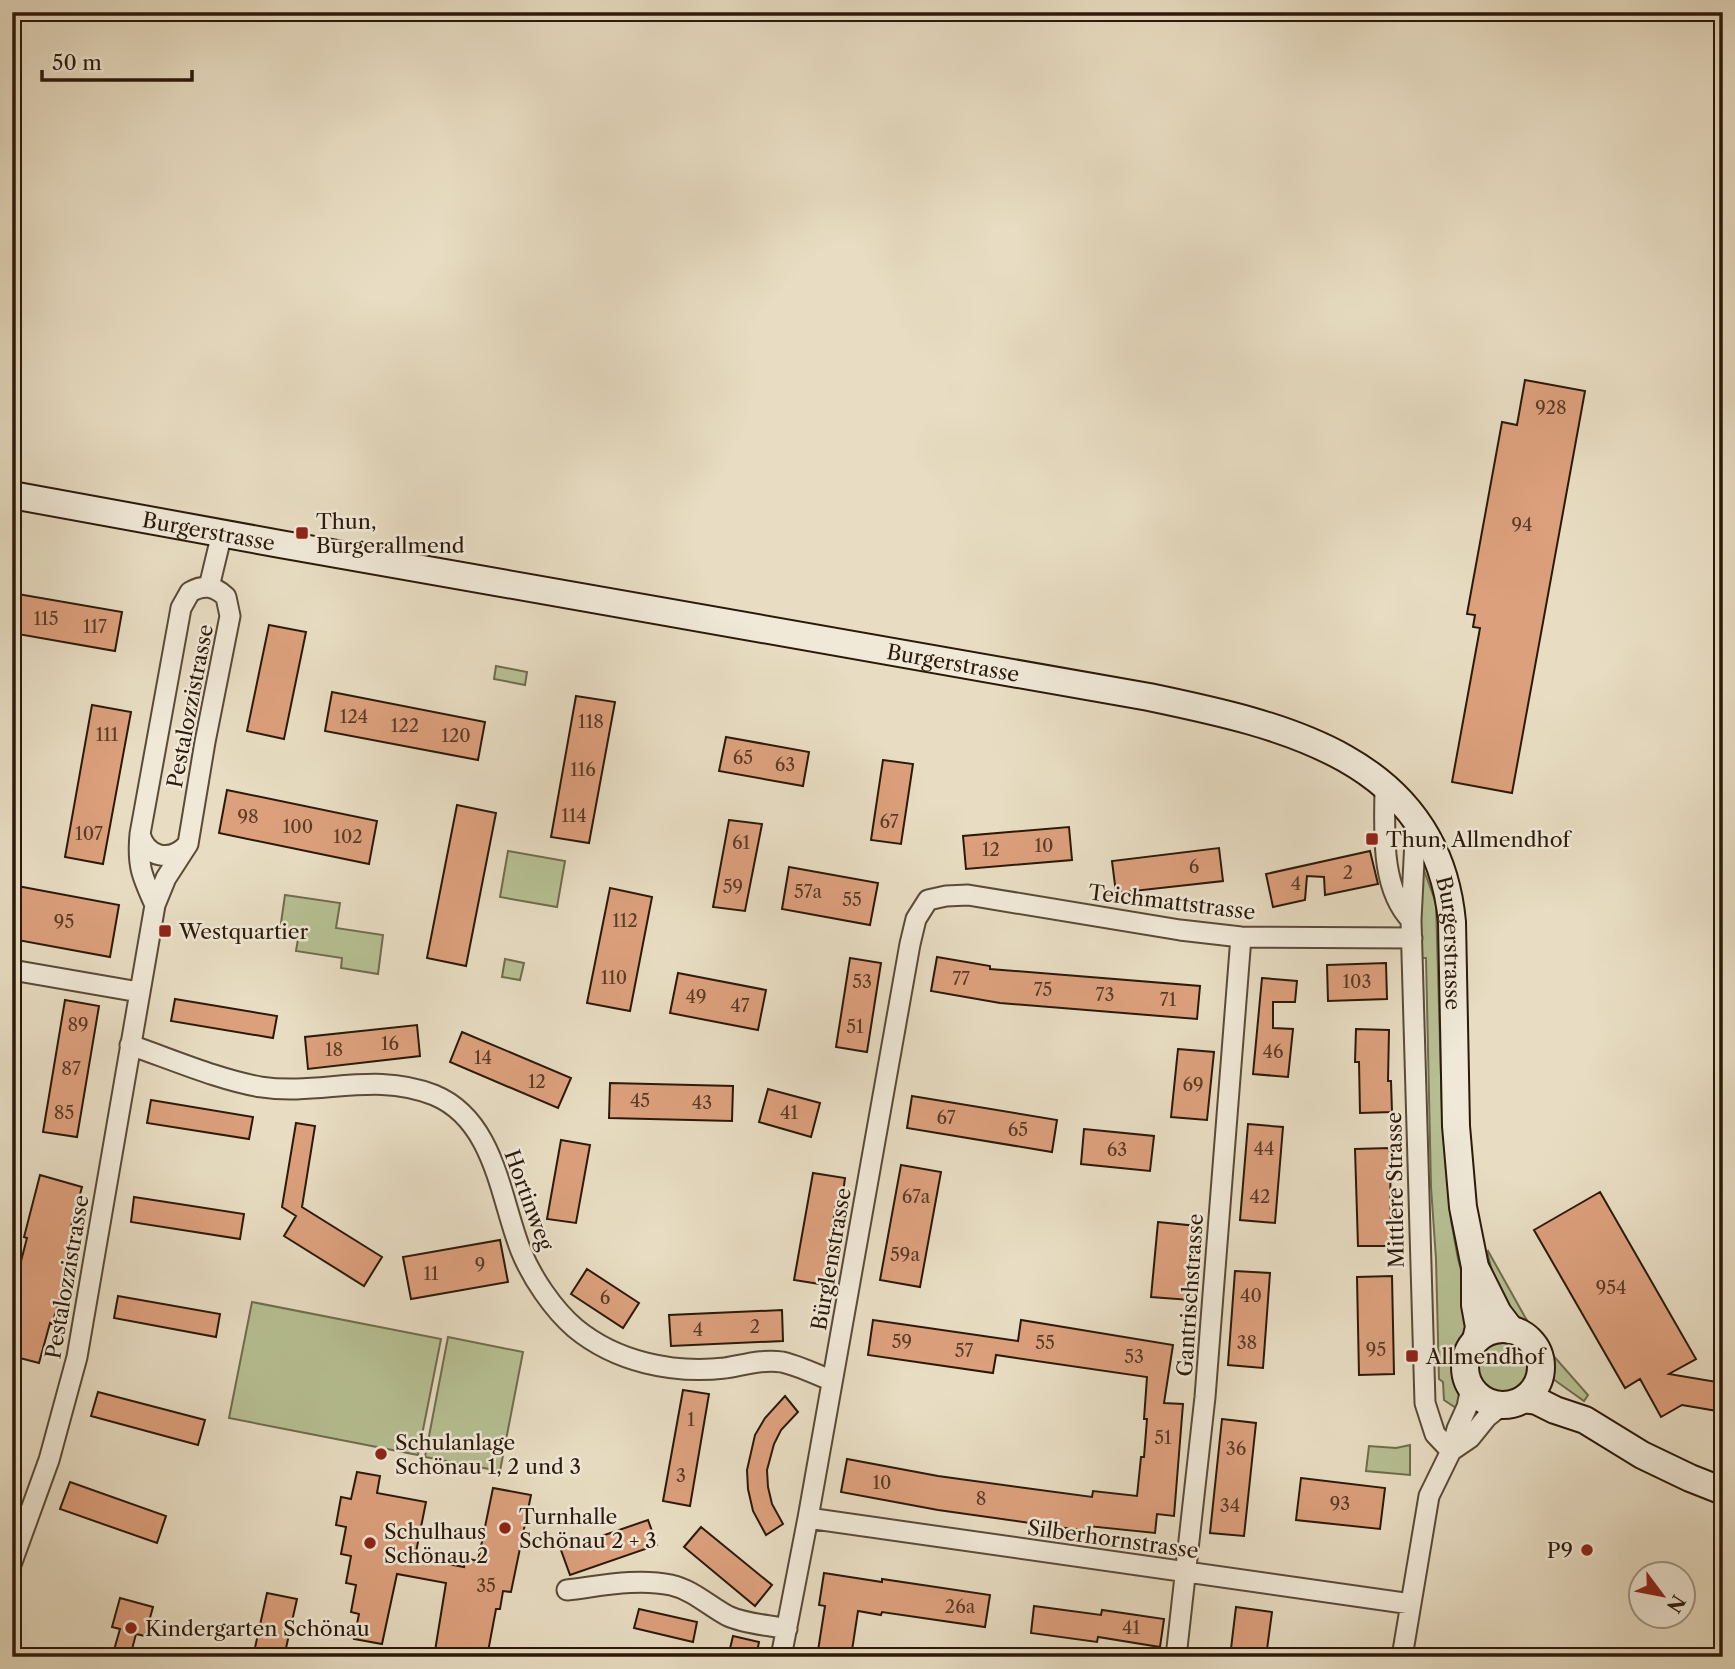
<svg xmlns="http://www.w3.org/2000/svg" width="1735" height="1669" viewBox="0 0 1735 1669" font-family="'Libre Caslon Text',serif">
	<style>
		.green { fill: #b6c093; stroke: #706c4e; stroke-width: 2 }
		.building { fill: #dda07d; stroke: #2b1909; stroke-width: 2 }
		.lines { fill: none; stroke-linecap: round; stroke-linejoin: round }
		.street-casing { stroke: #5a4a38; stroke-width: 23 }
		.secondary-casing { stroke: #2b1909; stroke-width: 30 }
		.street { stroke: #f0e9d8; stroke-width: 19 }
		.secondary { stroke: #f0e9d8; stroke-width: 26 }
		.poi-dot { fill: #8f2418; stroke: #f0e9d8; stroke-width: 2.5 }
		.labels { text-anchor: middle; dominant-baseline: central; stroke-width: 5; stroke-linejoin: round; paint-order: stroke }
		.number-label { font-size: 18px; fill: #583b26 }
		.poi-label { font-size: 21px; fill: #2b1909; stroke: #f0e9d8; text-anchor: start }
		.street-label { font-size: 21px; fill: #2b1909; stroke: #f0e9d8 }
	</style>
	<rect width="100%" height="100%" fill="#e8ddc3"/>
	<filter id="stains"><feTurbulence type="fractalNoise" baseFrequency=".00286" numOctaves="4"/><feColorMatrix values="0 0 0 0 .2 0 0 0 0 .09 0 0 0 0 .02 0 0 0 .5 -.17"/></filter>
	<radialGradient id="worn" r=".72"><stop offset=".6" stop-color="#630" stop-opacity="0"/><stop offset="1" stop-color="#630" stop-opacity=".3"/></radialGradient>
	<path class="green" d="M 496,666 L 527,672 L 525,685 L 494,679 Z
		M 508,851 L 565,861 L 557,907 L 500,897 Z
		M 1422,865 L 1436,903 L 1442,1112 L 1451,1220 L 1458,1259 L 1472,1309 L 1464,1344 L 1458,1359 L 1457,1374 L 1462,1388 L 1459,1410 L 1444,1400 L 1443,1382 L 1439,1379 L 1436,1259 L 1431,1187 L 1426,958 L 1420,958 L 1419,867 Z
		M 285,895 L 340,903 L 336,928 L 383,935 L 378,974 L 341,968 L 342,958 L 296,951 L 299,933 L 280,930 Z
		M 505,959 L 524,963 L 520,980 L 502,977 Z
		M 1488,1251 L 1525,1317 L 1543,1344 L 1588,1395 L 1584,1401 L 1553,1379 L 1541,1342 L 1535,1334 L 1515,1322 L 1497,1290 L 1487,1252 Z
		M 252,1302 L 441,1339 L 418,1455 L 229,1418 Z
		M 448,1337 L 523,1352 L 500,1471 L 425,1457 Z
		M1478 1368a25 25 0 1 1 50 0a25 25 0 1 1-50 0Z
		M 1410,1445 L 1410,1475 L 1366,1471 L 1369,1446 L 1396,1448 Z"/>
	<path class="building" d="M 1525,380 L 1585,391 L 1512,793 L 1452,782 L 1480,628 L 1473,627 L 1475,615 L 1467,614 L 1502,422 L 1517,425 Z
		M 12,593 L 122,612 L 115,651 L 12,633 Z
		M 269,625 L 306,632 L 284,739 L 247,731 Z
		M 332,692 L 485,722 L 478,760 L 325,731 Z
		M 576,696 L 615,702 L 589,843 L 551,837 Z
		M 92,705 L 131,712 L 103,864 L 65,857 Z
		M 726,737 L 809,752 L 803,786 L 719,771 Z
		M 883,760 L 913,764 L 901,844 L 871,840 Z
		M 227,790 L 377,821 L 369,864 L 219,833 Z
		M 457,805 L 496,813 L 466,966 L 427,958 Z
		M 729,820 L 762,824 L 745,911 L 713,907 Z
		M 1069,827 L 1072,860 L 966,869 L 963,836 Z
		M 1219,848 L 1223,881 L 1116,893 L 1112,861 Z
		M 1370,851 L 1378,884 L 1325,895 L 1324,877 L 1307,876 L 1305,900 L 1273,907 L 1266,874 Z
		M 789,867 L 878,883 L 870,925 L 782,909 Z
		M 12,885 L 119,905 L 110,957 L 12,939 Z
		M 610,888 L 652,897 L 630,1011 L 587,1003 Z
		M 937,957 L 990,966 L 990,969 L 1200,986 L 1197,1019 L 1000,1003 L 931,991 Z
		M 850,958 L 881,963 L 867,1052 L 836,1047 Z
		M 1386,963 L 1387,999 L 1328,1001 L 1327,965 Z
		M 678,973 L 766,990 L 758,1030 L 670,1013 Z
		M 1262,978 L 1297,981 L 1295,1002 L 1273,1002 L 1273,1028 L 1293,1029 L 1288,1077 L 1253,1074 Z
		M 175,999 L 277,1016 L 273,1038 L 171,1021 Z
		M 65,1000 L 99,1006 L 77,1137 L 43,1132 Z
		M 417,1025 L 420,1056 L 308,1069 L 305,1037 Z
		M 1356,1029 L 1389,1030 L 1388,1081 L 1391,1081 L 1392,1112 L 1360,1113 L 1359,1062 L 1355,1062 Z
		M 462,1032 L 571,1078 L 558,1108 L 450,1062 Z
		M 1178,1049 L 1214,1052 L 1207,1120 L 1171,1117 Z
		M 610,1083 L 733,1086 L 732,1121 L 609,1118 Z
		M 768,1089 L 820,1103 L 811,1137 L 759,1122 Z
		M 912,1096 L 1057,1120 L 1052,1152 L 907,1128 Z
		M 151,1100 L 253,1117 L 249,1139 L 147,1123 Z
		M 296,1123 L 315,1126 L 302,1207 L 382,1257 L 364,1286 L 284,1236 L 296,1216 L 282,1207 Z
		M 1248,1124 L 1283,1127 L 1275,1223 L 1240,1220 Z
		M 1084,1129 L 1154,1136 L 1150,1171 L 1081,1164 Z
		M 561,1140 L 590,1145 L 576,1223 L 547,1219 Z
		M 1390,1148 L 1391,1246 L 1358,1246 L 1355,1149 Z
		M 901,1165 L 941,1172 L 920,1287 L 880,1280 Z
		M 813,1173 L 845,1178 L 842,1200 L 837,1199 L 826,1263 L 830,1264 L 826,1285 L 794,1280 Z
		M 40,1175 L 82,1187 L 71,1227 L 74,1227 L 68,1248 L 71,1249 L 63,1281 L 65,1282 L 52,1324 L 50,1323 L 39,1363 L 12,1356 L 12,1296 L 27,1238 L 24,1237 Z
		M 1600,1192 L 1696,1359 L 1669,1374 L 1723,1383 L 1723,1412 L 1682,1405 L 1661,1417 L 1640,1379 L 1625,1388 L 1534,1230 Z
		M 134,1197 L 244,1214 L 240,1239 L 131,1222 Z
		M 1158,1222 L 1197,1226 L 1190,1300 L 1151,1297 Z
		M 500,1240 L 508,1282 L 411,1299 L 403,1257 Z
		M 587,1269 L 639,1303 L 623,1328 L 571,1294 Z
		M 1235,1271 L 1270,1273 L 1263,1368 L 1228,1365 Z
		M 1392,1276 L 1394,1374 L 1359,1375 L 1357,1277 Z
		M 118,1296 L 220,1314 L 216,1337 L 114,1318 Z
		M 782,1310 L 783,1341 L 671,1346 L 669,1315 Z
		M 873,1320 L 1018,1341 L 1021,1320 L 1173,1345 L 1164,1403 L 1183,1404 L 1174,1516 L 1157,1514 L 1155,1533 L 1088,1526 L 1087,1531 L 938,1510 L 841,1492 L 847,1459 L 938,1476 L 1092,1497 L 1093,1491 L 1137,1496 L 1141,1457 L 1144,1457 L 1147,1419 L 1144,1419 L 1147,1377 L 996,1355 L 993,1373 L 868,1355 Z
		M 683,1390 L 709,1394 L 690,1506 L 663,1501 Z
		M 98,1392 L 205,1420 L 198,1445 L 91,1416 Z
		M 785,1396 L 798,1412 L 781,1430 L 774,1444 L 767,1470 L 768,1487 L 772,1504 L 783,1524 L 766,1535 L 753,1511 L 748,1489 L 747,1470 L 755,1435 L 765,1418 Z
		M 1222,1419 L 1256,1423 L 1244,1536 L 1210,1533 Z
		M 357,1472 L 380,1476 L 377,1493 L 426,1502 L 416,1552 L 432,1555 L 431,1561 L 464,1567 L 465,1558 L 478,1561 L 493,1488 L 531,1495 L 511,1592 L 503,1591 L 500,1609 L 496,1609 L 487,1657 L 434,1657 L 446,1583 L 397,1574 L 382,1644 L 354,1639 L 359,1614 L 351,1612 L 356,1585 L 346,1583 L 351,1556 L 341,1554 L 346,1527 L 336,1525 L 341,1497 L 351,1499 Z
		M 1301,1478 L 1385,1488 L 1380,1529 L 1296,1520 Z
		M 70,1482 L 166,1516 L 157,1543 L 60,1509 Z
		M 648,1520 L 657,1545 L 570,1575 L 561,1550 Z
		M 701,1527 L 772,1585 L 755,1606 L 684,1547 Z
		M 824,1573 L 882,1582 L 882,1579 L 990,1595 L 985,1627 L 882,1612 L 881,1615 L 858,1611 L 851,1657 L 817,1657 L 825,1606 L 819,1605 Z
		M 267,1593 L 297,1599 L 284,1657 L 253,1657 Z
		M 120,1598 L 153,1607 L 145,1636 L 136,1634 L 130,1657 L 112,1657 L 120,1629 L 112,1627 Z
		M 1034,1606 L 1101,1615 L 1102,1610 L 1164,1619 L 1160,1647 L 1098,1637 L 1097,1642 L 1031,1633 Z
		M 1236,1607 L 1272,1612 L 1266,1657 L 1230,1657 Z
		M 639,1609 L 697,1622 L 693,1642 L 634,1628 Z
		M 733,1636 L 759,1642 L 756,1657 L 728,1657 Z"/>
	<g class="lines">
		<defs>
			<path id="street" d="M 209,587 L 222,533
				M 1385,785 C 1385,827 1379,886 1411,920
				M 1416,820 L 1411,920 L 1425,1403 L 1435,1434 L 1451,1451
				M 140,834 C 146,857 170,863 187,845
				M 12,970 L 139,992
				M 130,1045 C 171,1059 219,1080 261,1087 C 320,1096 374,1071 434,1095 C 495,1120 500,1198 521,1251 C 532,1278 553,1309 575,1328 C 616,1362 673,1374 725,1368 C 744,1365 763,1359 782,1362 C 799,1366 816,1374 832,1381
				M 1451,1451 L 1470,1438 L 1487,1417 L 1501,1406
				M 808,1518 L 1411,1604
				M 12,1562 L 49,1460 L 77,1357 L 155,905 L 166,878 L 188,844 L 205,742 L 230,616 L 226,597 C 215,586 204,584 190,592 L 181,608 L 140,834 C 137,866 142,876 155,905
				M 567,1590 C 601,1586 637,1578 671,1585 C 693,1590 709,1606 728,1616 C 745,1624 769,1625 787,1629
				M 781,1657 L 808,1518 L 910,944 L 916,919 L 928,900 L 946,896 L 968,895 L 1180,930 L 1241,937 L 1412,938
				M 1176,1657 L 1205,1397 L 1241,937
				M 1402,1657 L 1429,1496 L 1451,1451 L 1457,1429 L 1467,1407 L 1471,1387"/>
			<g id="secondary">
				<path id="s1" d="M 12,495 L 280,544 L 1149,697 C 1283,725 1437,758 1452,922 L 1456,1126 L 1463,1207 L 1475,1267 L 1475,1305 L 1479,1327 L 1476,1340"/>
				<path d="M 1477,1271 L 1498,1313 L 1511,1330"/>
				<circle cx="1503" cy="1367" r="38"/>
				<path d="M 1524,1399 L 1537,1401 L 1555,1410 L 1585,1420 L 1642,1455 L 1690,1478 L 1723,1491"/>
			</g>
		</defs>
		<use href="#street" class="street-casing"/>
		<use href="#secondary" class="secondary-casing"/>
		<use href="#street" class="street"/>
		<use href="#secondary" class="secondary"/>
	</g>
	<g class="poi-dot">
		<rect x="295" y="526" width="14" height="14" rx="3.5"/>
		<rect x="1365" y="832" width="14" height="14" rx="3.5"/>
		<rect x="158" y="924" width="14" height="14" rx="3.5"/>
		<rect x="1405" y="1349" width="14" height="14" rx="3.5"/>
		<circle cx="381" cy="1454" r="7"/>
		<circle cx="505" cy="1528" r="7"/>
		<circle cx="370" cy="1543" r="7"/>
		<circle cx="1587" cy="1550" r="7"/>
		<circle cx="131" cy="1628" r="7"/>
	</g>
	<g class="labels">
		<g class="number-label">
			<text x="1551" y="408">928</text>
			<text x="1522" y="525">94</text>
			<text x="46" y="619">115</text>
			<text x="95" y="627">117</text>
			<text x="354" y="717">124</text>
			<text x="591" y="722">118</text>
			<text x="405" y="726">122</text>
			<text x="107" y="735">111</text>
			<text x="456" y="736">120</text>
			<text x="743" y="758">65</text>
			<text x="785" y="765">63</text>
			<text x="583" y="770">116</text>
			<text x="574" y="816">114</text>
			<text x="248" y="817">98</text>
			<text x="889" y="822">67</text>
			<text x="298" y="827">100</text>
			<text x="89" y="834">107</text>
			<text x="348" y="837">102</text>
			<text x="741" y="843">61</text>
			<text x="1044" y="846">10</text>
			<text x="991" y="850">12</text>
			<text x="1194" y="867">6</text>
			<text x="1348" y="873">2</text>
			<text x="1296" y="884">4</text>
			<text x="733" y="887">59</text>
			<text x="808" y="892">57a</text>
			<text x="852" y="900">55</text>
			<text x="625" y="921">112</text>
			<text x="64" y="922">95</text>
			<text x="614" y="978">110</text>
			<text x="961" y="979">77</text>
			<text x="862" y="982">53</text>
			<text x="1357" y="982">103</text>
			<text x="1043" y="990">75</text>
			<text x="1105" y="995">73</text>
			<text x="696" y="997">49</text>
			<text x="1168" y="1000">71</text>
			<text x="740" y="1006">47</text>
			<text x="78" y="1025">89</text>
			<text x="855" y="1027">51</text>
			<text x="390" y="1044">16</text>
			<text x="334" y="1050">18</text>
			<text x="1273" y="1052">46</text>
			<text x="483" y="1058">14</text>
			<text x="71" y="1069">87</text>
			<text x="537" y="1082">12</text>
			<text x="1193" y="1085">69</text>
			<text x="640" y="1101">45</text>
			<text x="702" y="1103">43</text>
			<text x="64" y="1113">85</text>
			<text x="789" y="1113">41</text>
			<text x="946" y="1118">67</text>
			<text x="1018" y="1130">65</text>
			<text x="1264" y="1149">44</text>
			<text x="1117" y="1150">63</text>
			<text x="916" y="1197">67a</text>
			<text x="1260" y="1197">42</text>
			<text x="905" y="1255">59a</text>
			<text x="480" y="1265">9</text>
			<text x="431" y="1274">11</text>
			<text x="1611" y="1288">954</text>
			<text x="1251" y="1296">40</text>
			<text x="605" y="1298">6</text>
			<text x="755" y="1327">2</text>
			<text x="698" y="1330">4</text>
			<text x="902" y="1342">59</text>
			<text x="1045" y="1343">55</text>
			<text x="1247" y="1343">38</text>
			<text x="1376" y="1350">95</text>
			<text x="964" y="1351">57</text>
			<text x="1134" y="1357">53</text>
			<text x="691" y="1420">1</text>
			<text x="1163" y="1438">51</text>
			<text x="1236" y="1449">36</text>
			<text x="681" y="1476">3</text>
			<text x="882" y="1483">10</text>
			<text x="981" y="1499">8</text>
			<text x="1340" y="1504">93</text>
			<text x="1230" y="1506">34</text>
			<text x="486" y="1586">35</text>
			<text x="960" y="1607">26a</text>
			<text x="1131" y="1628">41</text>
		</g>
		<g class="poi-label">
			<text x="316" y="521">Thun,<tspan x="316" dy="24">Burgerallmend</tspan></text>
			<text x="1386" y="839">Thun, Allmendhof</text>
			<text x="179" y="931">Westquartier</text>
			<text x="1426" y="1356">Allmendhof</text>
			<text x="395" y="1442">Schulanlage<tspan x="395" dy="24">Schönau 1, 2 und 3</tspan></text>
			<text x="519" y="1516">Turnhalle<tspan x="519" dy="24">Schönau 2 + 3</tspan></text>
			<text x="384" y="1531">Schulhaus<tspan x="384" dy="24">Schönau 2</tspan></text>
			<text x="1573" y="1550" text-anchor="end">P9</text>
			<text x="145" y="1628">Kindergarten Schönau</text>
		</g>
		<g class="street-label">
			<text stroke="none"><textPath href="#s1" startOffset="200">Burgerstrasse</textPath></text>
			<text stroke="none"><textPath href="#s1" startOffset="956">Burgerstrasse</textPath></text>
			<text transform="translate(190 706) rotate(-79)">Pestalozzistrasse</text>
			<text transform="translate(1172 902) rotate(7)">Teichmattstrasse</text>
			<text stroke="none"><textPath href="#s1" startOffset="1586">Burgerstrasse</textPath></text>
			<text transform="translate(1395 1190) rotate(-91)">Mittlere Strasse</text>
			<text transform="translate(529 1200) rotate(70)">Hortinweg</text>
			<text transform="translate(831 1259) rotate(-80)">Bürglenstrasse</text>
			<text transform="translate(67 1277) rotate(-80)">Pestalozzistrasse</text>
			<text transform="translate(1190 1295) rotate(-86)">Gantrischstrasse</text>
			<text transform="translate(1113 1539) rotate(8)">Silberhornstrasse</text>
		</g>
	</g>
	<rect width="1735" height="1669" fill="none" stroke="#e8ddc3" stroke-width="42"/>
	<rect x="14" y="14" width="1707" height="1641" fill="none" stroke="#2b1909" stroke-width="3.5"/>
	<rect x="21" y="21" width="1693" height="1627" fill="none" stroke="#2b1909" stroke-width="2"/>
	<g transform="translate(1662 1595) rotate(122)"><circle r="33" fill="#f0e9d8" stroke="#a19685" stroke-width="2"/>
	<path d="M0-5L12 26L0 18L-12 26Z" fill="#8f2418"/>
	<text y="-10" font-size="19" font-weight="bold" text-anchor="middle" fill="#2b1909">N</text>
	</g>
	<path d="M42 70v10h150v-10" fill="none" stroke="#2b1909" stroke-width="3.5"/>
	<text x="52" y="70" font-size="21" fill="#2b1909" stroke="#f0e9d8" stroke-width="5" paint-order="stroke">50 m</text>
	<rect width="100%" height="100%" filter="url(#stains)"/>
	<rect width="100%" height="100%" fill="url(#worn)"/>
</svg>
